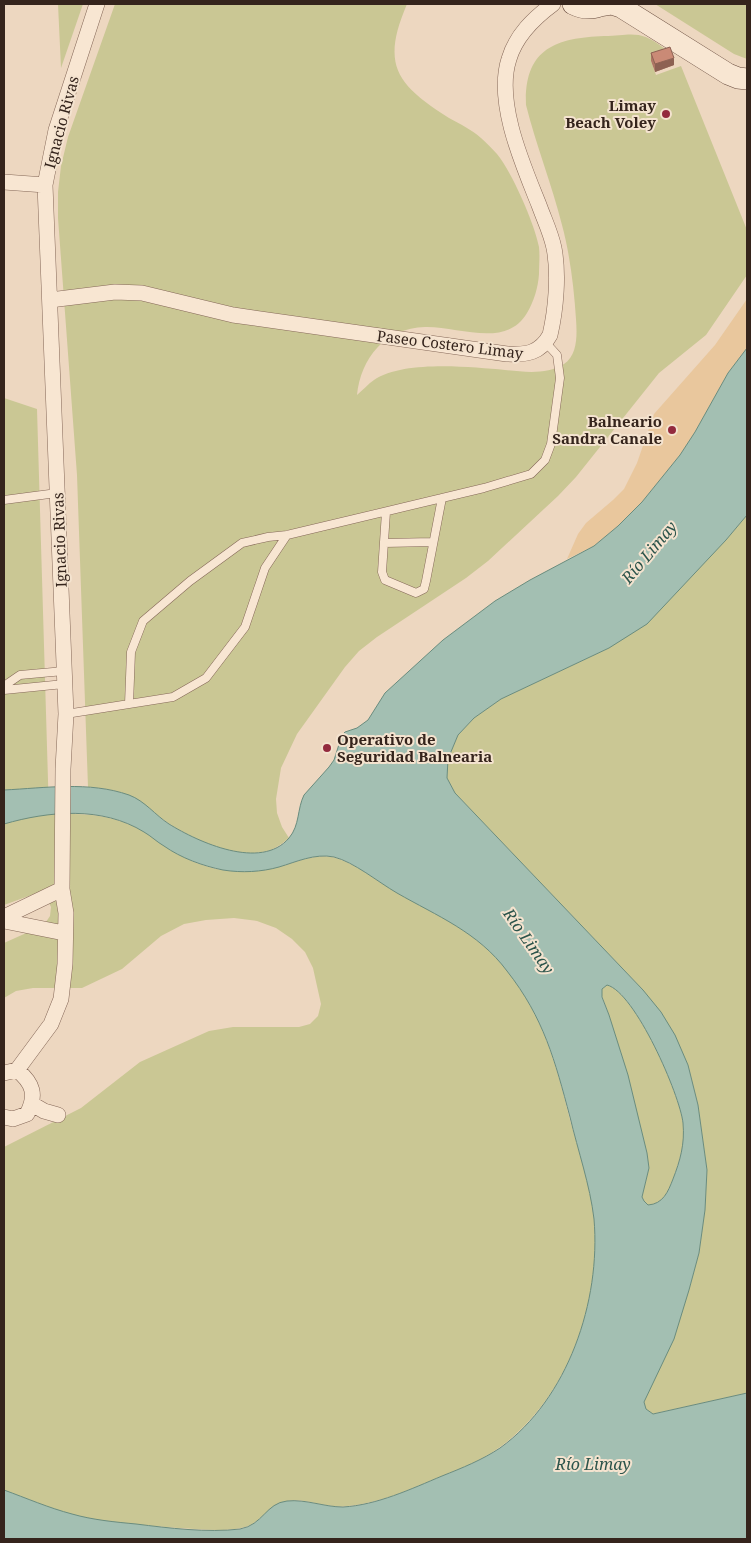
<svg xmlns="http://www.w3.org/2000/svg" width="751" height="1543" viewBox="0 0 751 1543" font-family="'Noto Serif',serif">
	<style>
		.green { fill: #cac794 }
		.sand { fill: #e9c79d }
		.water { fill: #a3bfb2; stroke: #6a8c7e; fill-rule: evenodd }
		.lines { fill: none; stroke-linecap: round; stroke-linejoin: round }
		.lane-casing { stroke: #856858; stroke-width: 9 }
		.street-casing { stroke: #856858; stroke-width: 16 }
		.secondary-casing { stroke: #674a3c; stroke-width: 22 }
		.lane { stroke: #f8e6d2; stroke-width: 8 }
		.street { stroke: #f8e6d2; stroke-width: 15 }
		.secondary { stroke: #f8e6d2; stroke-width: 21 }
		.wall { fill: #ae7765 }
		.shaded-wall { fill: #8d6153 }
		.building { fill: #ca8a76; stroke: #8d6153 }
		.poi-dot { fill: #932a3d; stroke: #f4e3cf; stroke-width: 2 }
		.labels { text-anchor: middle; dominant-baseline: central; stroke-width: 4; stroke-linejoin: round; paint-order: stroke }
		.poi-label { font-size: 15px; font-weight: bold; fill: #35241c; stroke: #f4e3cf; text-anchor: end }
		.street-label { font-size: 15px; fill: #35241c; stroke: #f4e3cf }
		.water-label { font-size: 16px; font-style: italic; fill: #2c544b; stroke: #f4e3cf }
	</style>
	<rect width="100%" height="100%" fill="#edd7c0"/>
	<path class="green" d="M 58,4 L 83,4 L 61,68 Z
		M 115,4 L 407,4 C 381,65 396,84 449,118 C 460,124 472,130 481,138 C 487,143 492,149 497,154 C 512,172 535,225 539,247 C 540,256 539,266 539,274 C 538,288 534,301 527,313 C 506,349 458,326 425,327 C 385,328 361,358 357,395 C 363,390 368,384 374,380 C 404,360 470,367 505,370 C 524,372 547,375 564,364 C 578,355 577,334 576,319 C 574,288 570,255 562,225 C 552,185 536,145 526,105 C 524,49 555,38 604,36 C 633,35 640,29 665,49 L 651,61 L 656,75 L 681,66 L 747,230 L 747,275 L 706,335 L 659,373 L 576,477 L 558,496 L 488,561 L 466,578 L 377,637 L 359,651 L 345,667 L 297,734 L 281,768 L 276,799 L 277,813 L 282,827 L 289,838 C 284,842 279,846 273,849 C 242,862 197,841 171,825 C 157,816 145,803 130,796 C 117,790 102,788 88,787 L 77,475 L 58,218 L 58,192 L 61,166 L 68,137 Z
		M 655,4 L 747,4 L 747,59 L 734,54 Z
		M 4,398 L 37,409 L 49,814 C 81,813 112,814 141,830 C 150,835 157,842 166,847 C 181,857 199,865 216,869 C 237,873 258,872 278,867 C 298,862 319,851 339,859 C 359,866 375,880 393,890 C 434,915 476,930 507,970 C 543,1017 556,1063 570,1120 C 579,1152 590,1185 594,1218 C 602,1300 568,1398 500,1447 C 481,1461 459,1469 437,1478 C 409,1490 379,1503 348,1506 C 327,1509 305,1497 287,1501 C 267,1506 260,1525 241,1528 C 221,1532 198,1529 178,1528 C 145,1525 110,1524 78,1516 C 53,1510 28,1499 4,1490 L 4,1147 L 81,1108 L 140,1062 L 160,1053 L 209,1031 L 233,1027 L 299,1027 L 310,1024 L 318,1016 L 321,1004 L 313,968 L 305,952 L 292,939 L 276,928 L 257,921 L 234,918 L 206,920 L 184,924 L 161,936 L 122,969 L 82,988 L 33,988 L 16,991 L 4,998 L 4,943 L 44,925 L 50,916 L 51,907 L 47,899 L 37,893 L 4,905 Z
		M 747,515 L 747,1393 L 652,1414 L 646,1409 L 644,1402 L 681,1313 L 689,1290 L 699,1253 L 705,1210 L 707,1170 L 698,1105 L 688,1065 L 643,990 L 455,793 L 447,778 L 448,759 L 458,735 L 474,718 L 501,699 L 609,648 L 726,540 Z
		M 607,985 C 635,992 680,1095 683,1123 C 685,1144 680,1160 673,1179 C 668,1192 663,1204 648,1205 L 644,1201 L 642,1197 L 649,1168 L 647,1153 L 609,1015 L 602,996 L 602,989 Z"/>
	<path class="sand" d="M 747,299 L 747,348 L 728,373 L 695,432 L 680,455 L 642,502 L 618,526 L 594,546 L 567,559 L 578,534 L 586,523 L 613,500 L 624,489 L 637,463 L 654,414 L 715,345 Z"/>
	<path class="water" d="M 747,348 L 747,515 L 726,540 L 647,624 L 609,648 L 501,699 L 474,718 L 458,735 L 448,759 L 447,778 L 455,793 L 643,990 L 661,1012 L 675,1035 L 688,1065 L 698,1105 L 707,1170 L 705,1210 L 699,1253 L 689,1290 L 674,1339 L 644,1402 L 646,1409 L 653,1414 L 747,1393 L 747,1539 L 4,1539 L 4,1490 C 26,1498 49,1508 72,1514 C 93,1520 115,1522 136,1524 C 168,1528 208,1533 240,1529 C 263,1525 266,1503 287,1501 C 306,1499 324,1507 343,1507 C 377,1505 411,1489 442,1476 C 462,1468 482,1460 500,1448 C 568,1399 601,1301 594,1219 C 590,1185 578,1151 570,1117 C 555,1061 544,1018 507,971 C 478,932 437,916 397,893 C 378,882 354,862 334,857 C 315,853 296,862 279,867 C 261,872 242,873 223,870 C 203,866 181,858 164,846 C 157,842 151,836 144,832 C 102,806 49,811 4,824 L 4,790 C 45,788 89,781 129,795 C 145,801 155,815 169,824 C 198,842 261,871 289,838 C 300,825 297,809 304,795 L 329,767 L 334,760 L 342,735 L 345,732 L 357,728 L 368,720 L 385,693 L 443,640 L 495,601 L 530,580 L 594,546 L 618,526 L 642,502 L 680,455 L 695,432 L 728,373 ZM 607,985 C 635,992 680,1095 683,1123 C 685,1144 680,1161 673,1179 C 668,1192 663,1204 648,1205 L 644,1201 L 642,1197 L 649,1168 L 647,1153 L 628,1075 L 609,1015 L 602,997 L 602,989 Z"/>
	<g class="lines">
		<defs>
			<path id="lane" d="M 4,500 L 57,493
				M 386,512 L 382,572 L 385,580 L 416,593 L 424,589 L 426,581 L 442,498
				M 384,543 L 433,542
				M 4,686 L 20,675 L 64,671
				M 4,690 L 64,684
				M 129,704 L 131,652 L 143,621 L 190,581 L 242,543 L 268,537 L 287,535 L 484,488 L 531,474 L 545,460 L 551,444 L 560,378 L 557,355 L 546,343
				M 66,714 L 173,697 L 206,678 L 245,627 L 265,568 L 287,535"/>
			<path id="street" d="M 4,182 L 45,185
				M 50,300 L 115,292 L 142,293 L 233,315 L 507,354 C 527,355 540,353 550,335 C 556,309 559,274 554,248 C 551,233 544,219 539,205 C 523,165 495,102 509,59 C 516,35 534,18 553,4
				M 4,917 L 62,889
				M 4,921 L 64,933
				M 17,1070 L 51,1024 L 61,999 L 65,964 L 66,913 L 62,889 L 63,769 L 66,714 L 45,185 L 56,130 L 97,4
				M 4,1073 L 17,1070 C 33,1083 37,1095 27,1114 L 13,1119 L 4,1117
				M 32,1104 L 44,1111 L 58,1115"/>
			<path id="secondary" d="M 573,4 C 583,9 593,10 604,4
				M 600,6 L 612,4 L 621,7 L 728,74 L 738,78 L 747,79"/>
		</defs>
		<use href="#lane" class="lane-casing"/>
		<use href="#street" class="street-casing"/>
		<use href="#secondary" class="secondary-casing"/>
		<use href="#lane" class="lane"/>
		<use href="#street" class="street"/>
		<use href="#secondary" class="secondary"/>
	</g>
	<path class="wall" d="M 651,53 L 674,65 L 655,72 L 651,61 Z"/>
	<path class="shaded-wall" d="M 674,58 L 674,65 L 655,72 L 655,64 Z"/>
	<path class="building" d="M 670,47 L 674,58 L 655,64 L 651,53 Z"/>
	<g class="poi-dot">
		<circle cx="666" cy="114" r="5"/>
		<circle cx="672" cy="430" r="5"/>
		<circle cx="327" cy="748" r="5"/>
	</g>
	<g class="labels">
		<g class="poi-label">
			<text x="656" y="105">Limay<tspan x="656" dy="17">Beach Voley</tspan></text>
			<text x="662" y="421">Balneario<tspan x="662" dy="17">Sandra Canale</tspan></text>
			<text x="337" y="739" text-anchor="start">Operativo de<tspan x="337" dy="17">Seguridad Balnearia</tspan></text>
		</g>
		<g class="street-label">
			<text transform="translate(61 122) rotate(-75)">Ignacio Rivas</text>
			<text transform="translate(450 344) rotate(7)">Paseo Costero Limay</text>
			<text transform="translate(59 540) rotate(-92)">Ignacio Rivas</text>
		</g>
		<g class="water-label">
			<text transform="translate(649 552) rotate(-50)">Río Limay</text>
			<text transform="translate(529 941) rotate(55)">Río Limay</text>
			<text x="593" y="1464">Río Limay</text>
		</g>
	</g>
	<rect width="751" height="1543" fill="none" stroke="#35241c" stroke-width="10"/>
</svg>
